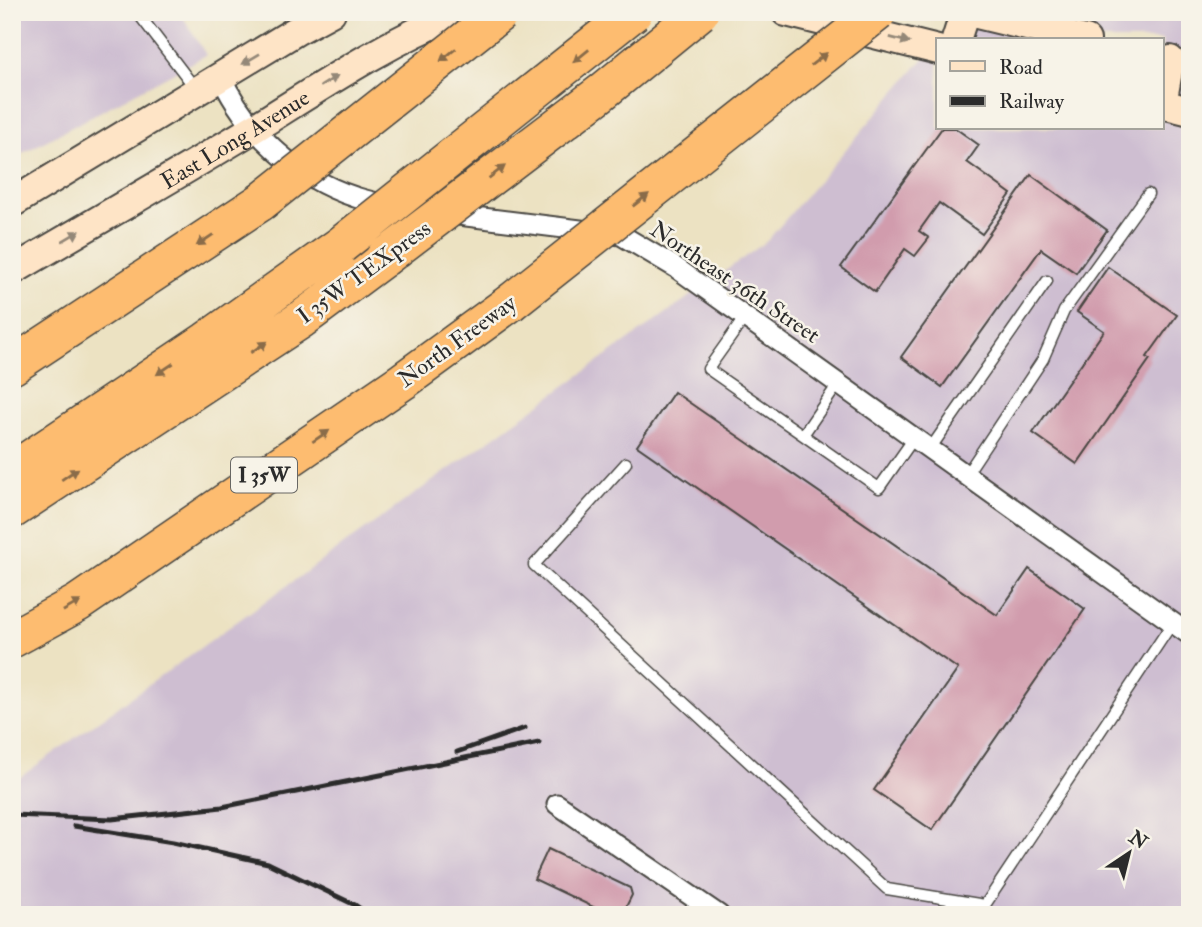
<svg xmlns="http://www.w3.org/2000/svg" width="1202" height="927" viewBox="0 0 1202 927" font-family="'IM FELL Double Pica',serif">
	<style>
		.industrial { fill: #cebed1 }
		.building { fill: #d19cad }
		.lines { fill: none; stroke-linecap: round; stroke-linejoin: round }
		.lane-casing { stroke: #484642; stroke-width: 13 }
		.street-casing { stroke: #484642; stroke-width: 23 }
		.secondary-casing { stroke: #484642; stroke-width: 32 }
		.highway-casing { stroke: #484642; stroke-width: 40 }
		.lane { stroke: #fff; stroke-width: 10 }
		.street { stroke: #fff; stroke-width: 19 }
		.secondary { stroke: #fee4c6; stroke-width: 28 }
		.highway { stroke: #fdbc70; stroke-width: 37 }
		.rail { stroke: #2b2b2b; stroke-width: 5 }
		.highway-bridge-casing { stroke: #484642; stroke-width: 40; stroke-linecap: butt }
		.highway-bridge { stroke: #fdbc70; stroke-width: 37 }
		.oneway { fill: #948878 }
		.oneway2 { fill: #8a6c4a }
		.labels { text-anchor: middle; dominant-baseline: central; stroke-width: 5; stroke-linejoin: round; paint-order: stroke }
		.shield { fill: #f7f3e8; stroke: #686764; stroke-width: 2 }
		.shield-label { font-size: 21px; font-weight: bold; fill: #2b2b2b }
		.street-label { font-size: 23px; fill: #2b2b2b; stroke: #f7f3e8 }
	</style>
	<rect width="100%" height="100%" fill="#f7f3e8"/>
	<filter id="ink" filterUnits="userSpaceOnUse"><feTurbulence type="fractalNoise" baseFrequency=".0143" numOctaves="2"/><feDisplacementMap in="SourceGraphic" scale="14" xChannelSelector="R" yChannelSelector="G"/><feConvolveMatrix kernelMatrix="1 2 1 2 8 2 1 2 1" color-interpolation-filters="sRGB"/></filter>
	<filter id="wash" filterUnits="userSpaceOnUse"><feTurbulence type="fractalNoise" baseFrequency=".00686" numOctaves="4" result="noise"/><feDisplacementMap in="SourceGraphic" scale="28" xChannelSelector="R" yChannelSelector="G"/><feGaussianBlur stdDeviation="1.57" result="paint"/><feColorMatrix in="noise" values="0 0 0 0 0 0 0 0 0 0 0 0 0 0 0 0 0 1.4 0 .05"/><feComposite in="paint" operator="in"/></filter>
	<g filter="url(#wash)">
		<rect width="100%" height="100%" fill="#ece2c2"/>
		<path class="industrial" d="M 12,12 L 180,12 L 206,55 L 12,159 Z
			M 963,12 L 1190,12 L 1190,915 L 12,915 L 12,783 L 767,241 L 938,42 L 938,128 L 1162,128 L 1162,40 L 939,40 Z"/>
		<g id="blocks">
			<path class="building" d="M 942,128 L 955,128 L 979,145 L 967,162 L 1011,194 L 982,234 L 939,203 L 919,231 L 929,238 L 915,256 L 905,249 L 875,292 L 841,267 Z
				M 1031,175 L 1107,230 L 1076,273 L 1041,249 L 942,387 L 901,357 Z
				M 1108,267 L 1177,315 L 1147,357 L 1150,359 L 1077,464 L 1033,433 L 1104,331 L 1077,312 Z
				M 674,392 L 997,615 L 1029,569 L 1085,609 L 932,830 L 874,790 L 958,669 L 637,446 Z
				M 548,849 L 630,888 L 632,895 L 622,915 L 610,915 L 534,879 Z"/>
		</g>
	</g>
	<g filter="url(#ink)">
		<use href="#blocks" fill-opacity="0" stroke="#484642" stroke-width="2"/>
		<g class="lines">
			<defs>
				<path id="lane" d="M 137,12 L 195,88
					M 745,317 L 708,369 L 879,488 L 914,438
					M 803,435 L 838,384
					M 930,449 L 1047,281
					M 626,463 L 534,565 L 887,889 L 985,905 L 1173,622
					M 966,475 L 1043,359 L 1064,311 L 1148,194"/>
				<path id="street" d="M 221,77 C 247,132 296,178 355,197 C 366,201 379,203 392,206
					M 442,213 L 621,235 L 675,267 L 1190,635
					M 557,804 L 719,915"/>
				<g id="secondary">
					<path d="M 786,12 L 938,50"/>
					<path d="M 968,12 L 1086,40"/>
					<path d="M 956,40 L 965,12"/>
					<path d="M 1170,60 L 1162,104 L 1190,111"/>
					<path d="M 12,203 L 296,31 L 331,12"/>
					<path id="s1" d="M 12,271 C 93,223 176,176 256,127 C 323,85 387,42 461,12"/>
				</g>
				<path id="highway" d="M 12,366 L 261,202
					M 12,471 L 206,341 L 341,245
					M 12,510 L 302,319 L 384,258
					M 12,639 L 78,603 L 403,381 L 510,303"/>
			</defs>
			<use href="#lane" class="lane-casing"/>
			<use href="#street" class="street-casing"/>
			<use href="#secondary" class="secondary-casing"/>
			<use href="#highway" class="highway-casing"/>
			<use href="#lane" class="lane"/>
			<use href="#street" class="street"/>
			<use href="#secondary" class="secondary"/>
			<use href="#highway" class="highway"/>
			<path class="rail" d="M 457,752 L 525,728
				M 12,815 L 112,819 L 222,807 L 539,743
				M 74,826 L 173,842 L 268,863 L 355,905 L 369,915"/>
			<defs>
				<path id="highway-bridge" d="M 261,202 L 501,12
					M 341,245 L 634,12
					M 384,258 L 601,93 L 700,12
					M 510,303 L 878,12"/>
			</defs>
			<use href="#highway-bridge" class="highway-bridge-casing"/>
			<use href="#highway-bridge" class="highway-bridge"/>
		</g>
		<defs><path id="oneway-solid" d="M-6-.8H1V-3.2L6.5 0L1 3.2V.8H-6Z" transform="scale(1.75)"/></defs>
		<g class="oneway">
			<use href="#oneway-solid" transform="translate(900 40) rotate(14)"/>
			<use href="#oneway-solid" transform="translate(251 59) rotate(149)"/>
			<use href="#oneway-solid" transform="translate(329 81) rotate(-32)"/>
			<use href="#oneway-solid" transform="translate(71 236) rotate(-31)"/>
		</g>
		<g class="oneway2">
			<use href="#oneway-solid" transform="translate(448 55) rotate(141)"/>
			<use href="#oneway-solid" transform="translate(581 56) rotate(141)"/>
			<use href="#oneway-solid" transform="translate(819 59) rotate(-38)"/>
			<use href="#oneway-solid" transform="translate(497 172) rotate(-37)"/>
			<use href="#oneway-solid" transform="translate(641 200) rotate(-38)"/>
			<use href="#oneway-solid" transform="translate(205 240) rotate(146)"/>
			<use href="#oneway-solid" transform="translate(259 347) rotate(-34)"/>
			<use href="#oneway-solid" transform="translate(165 369) rotate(146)"/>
			<use href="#oneway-solid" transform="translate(321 436) rotate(-34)"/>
			<use href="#oneway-solid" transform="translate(70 474) rotate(-34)"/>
			<use href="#oneway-solid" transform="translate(72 606) rotate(-30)"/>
		</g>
	</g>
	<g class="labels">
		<rect class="shield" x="231" y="457.5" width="66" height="35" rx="5"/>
		<g class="shield-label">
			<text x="264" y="475">I 35W</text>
		</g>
		<g class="street-label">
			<text stroke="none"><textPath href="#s1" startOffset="259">East Long Avenue</textPath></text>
			<text transform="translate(364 272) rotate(-36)">I 35W TEXpress</text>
			<text transform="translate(735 282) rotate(34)">Northeast 36th Street</text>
			<text transform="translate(457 341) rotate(-36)">North Freeway</text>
		</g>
	</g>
	<rect width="1202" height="927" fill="none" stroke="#f7f3e8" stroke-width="42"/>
	<rect x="936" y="38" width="228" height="91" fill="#f7f3e8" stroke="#a5a39c" stroke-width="2"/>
	<rect x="950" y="61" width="35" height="10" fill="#fee4c6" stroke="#a5a39c" stroke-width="2"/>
	<text x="999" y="74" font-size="21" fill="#2b2b2b">Road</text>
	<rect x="950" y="96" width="35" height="10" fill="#2b2b2b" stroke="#a5a39c" stroke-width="2"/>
	<text x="999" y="108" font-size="21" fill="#2b2b2b">Railway</text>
	<g transform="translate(1129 853) rotate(35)" stroke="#f7f3e8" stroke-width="5" paint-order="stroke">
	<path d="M0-5L12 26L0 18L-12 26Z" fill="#2b2b2b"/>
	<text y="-10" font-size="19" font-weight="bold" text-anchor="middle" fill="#2b2b2b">N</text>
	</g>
</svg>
